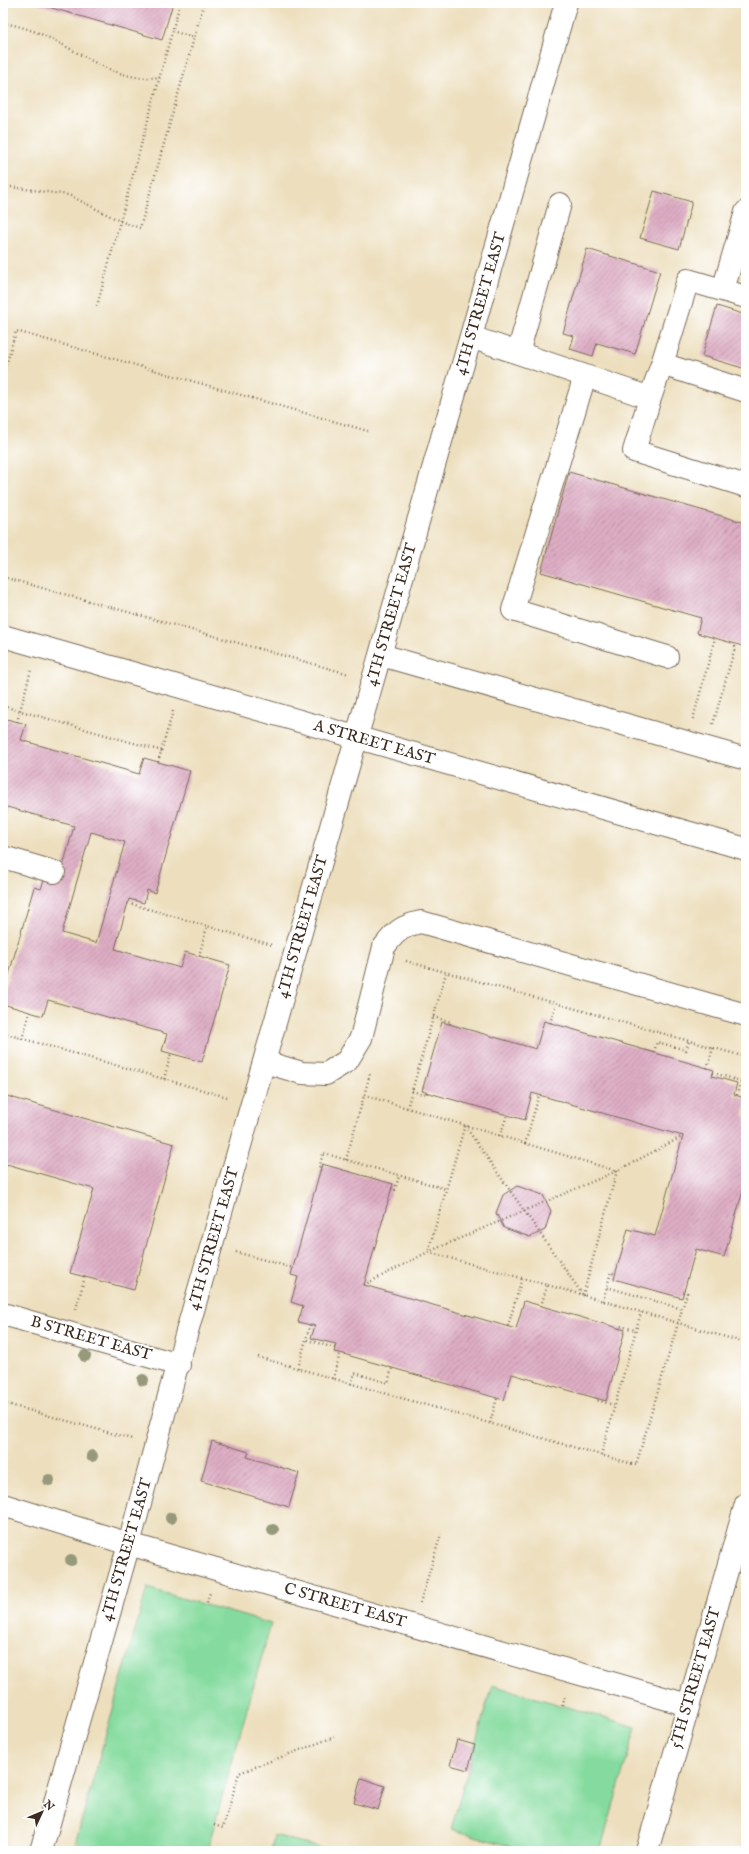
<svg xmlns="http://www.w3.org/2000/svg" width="749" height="1854" viewBox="0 0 749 1854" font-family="'IM FELL English',serif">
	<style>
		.grass { fill: #85db9f; stroke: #60825e }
		.building { fill: url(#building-hatch); fill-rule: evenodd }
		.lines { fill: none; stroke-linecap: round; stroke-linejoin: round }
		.minor-casing { stroke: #796956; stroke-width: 24 }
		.path { stroke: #796956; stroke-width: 2.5; stroke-dasharray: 1 3; stroke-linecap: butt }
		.minor { stroke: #fff; stroke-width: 22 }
		.tree { fill: #97997b }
		.labels { text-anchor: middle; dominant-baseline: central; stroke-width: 3.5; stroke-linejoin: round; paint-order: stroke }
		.street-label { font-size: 16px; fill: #3b2a1e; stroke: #fff }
	</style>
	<defs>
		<pattern id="building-hatch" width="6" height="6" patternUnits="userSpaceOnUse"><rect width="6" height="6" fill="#deadc5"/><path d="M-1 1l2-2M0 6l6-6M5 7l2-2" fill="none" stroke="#b58d9f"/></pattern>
	</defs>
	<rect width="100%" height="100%" fill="#fff"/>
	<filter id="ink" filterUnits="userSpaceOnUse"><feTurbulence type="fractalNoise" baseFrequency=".025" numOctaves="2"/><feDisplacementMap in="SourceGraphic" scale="8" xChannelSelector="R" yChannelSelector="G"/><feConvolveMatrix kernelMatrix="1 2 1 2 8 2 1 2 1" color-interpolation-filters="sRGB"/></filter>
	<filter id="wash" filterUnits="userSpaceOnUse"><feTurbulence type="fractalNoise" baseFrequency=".012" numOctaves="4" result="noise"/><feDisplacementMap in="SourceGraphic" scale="16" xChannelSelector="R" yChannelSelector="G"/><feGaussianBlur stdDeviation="0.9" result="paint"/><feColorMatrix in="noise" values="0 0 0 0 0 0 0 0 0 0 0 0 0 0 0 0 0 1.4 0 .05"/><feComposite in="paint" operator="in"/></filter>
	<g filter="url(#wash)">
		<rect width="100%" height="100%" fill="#eddfbe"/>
		<path class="grass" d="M 147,1588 L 271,1624 L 207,1851 L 73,1851 Z
			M 492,1685 L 636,1727 L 600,1851 L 526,1851 L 451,1829 Z
			M 274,1835 L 332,1851 L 271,1851 Z"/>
		<g id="blocks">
			<path class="building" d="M 35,3 L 173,3 L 162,40 Z
				M 654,191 L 692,202 L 679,249 L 640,238 Z
				M 587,249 L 660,271 L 635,354 L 597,343 L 593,356 L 570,349 L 574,336 L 563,333 Z
				M 717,306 L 746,315 L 746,369 L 702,356 Z
				M 569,472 L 746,523 L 746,647 L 697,633 L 701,618 L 541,572 Z
				M 3,718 L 26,724 L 21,740 L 139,774 L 144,758 L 190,771 L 155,893 L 147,890 L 144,903 L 129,899 L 115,949 L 180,968 L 185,952 L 230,965 L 202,1062 L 162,1051 L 167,1034 L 48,1000 L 43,1016 L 3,1004 L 3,995 L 34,887 L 41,889 L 45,877 L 59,881 L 74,826 L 7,807 L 3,820 ZM 91,832 L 125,842 L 96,943 L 62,933 Z
				M 544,1021 L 714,1070 L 712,1076 L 737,1083 L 734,1095 L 746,1098 L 744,1117 L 746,1117 L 746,1180 L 724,1257 L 696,1249 L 682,1298 L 614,1279 L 628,1229 L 655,1236 L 683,1136 L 532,1093 L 525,1120 L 422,1091 L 442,1022 L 536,1049 Z
				M 3,1095 L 174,1144 L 134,1290 L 70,1273 L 94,1189 L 3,1163 Z
				M 322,1164 L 393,1184 L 364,1285 L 516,1329 L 524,1301 L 625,1330 L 606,1401 L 512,1374 L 504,1400 L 340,1353 L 334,1352 L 336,1344 L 311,1338 L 315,1326 L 298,1322 L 303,1306 L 291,1302 L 298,1277 L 291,1275 Z
				M 517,1186 L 543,1195 L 551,1211 L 545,1230 L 530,1237 L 504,1228 L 496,1213 L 503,1195 Z
				M 212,1441 L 249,1452 L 247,1457 L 299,1473 L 289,1507 L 201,1481 Z
				M 457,1740 L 475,1745 L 468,1770 L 450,1765 Z
				M 361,1778 L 385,1786 L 378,1810 L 354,1803 Z"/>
		</g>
	</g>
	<g filter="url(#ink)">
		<use href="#blocks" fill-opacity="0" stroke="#796956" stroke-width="1"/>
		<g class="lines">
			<defs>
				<path id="minor" d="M 723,290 L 746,212
					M 471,337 L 650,398 L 662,364 L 746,391
					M 518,353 L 560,204
					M 662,364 L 688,280 L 746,297
					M 585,376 L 513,610 L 667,657
					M 650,398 L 634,451 L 746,486
					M 3,636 L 746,849
					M 381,655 L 746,759
					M 3,857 L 54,872
					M 265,1062 L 302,1073 L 326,1074 L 347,1061 L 361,1038 L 384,947 C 396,931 402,926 421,922 L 746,1015
					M 3,1314 L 179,1365
					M 3,1505 L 129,1544 L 688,1705
					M 41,1851 L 129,1544 L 174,1377 L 566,3
					M 647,1851 L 746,1504"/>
			</defs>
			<use href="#minor" class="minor-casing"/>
			<path class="path" d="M 3,23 C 21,26 39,32 55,41 C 88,57 120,83 160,77
				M 172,31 L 195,38
				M 3,186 L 69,195 L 120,221 L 140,228 L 204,3
				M 97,306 L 180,3
				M 3,376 L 16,331 L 368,431
				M 3,577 L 349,674
				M 3,706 L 162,751
				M 693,719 L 715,638
				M 17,722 L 31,670
				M 713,724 L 736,644
				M 158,762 L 173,711
				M 128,903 L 272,945
				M 199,956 L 207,927
				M 406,961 L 746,1057
				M 433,1017 L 451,1022 L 450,1025
				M 550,1023 L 556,1004
				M 3,1033 L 227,1097
				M 22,1039 L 30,1012
				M 654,1052 L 657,1042 L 686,1050 L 689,1041
				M 707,1068 L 713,1048
				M 713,1073 L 741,1081
				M 164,1079 L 171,1053
				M 412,1091 L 426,1095 L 427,1092
				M 364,1095 L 617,1171 L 583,1295 L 428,1252 L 465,1125
				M 737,1095 L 746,1066
				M 407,1108 L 446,973
				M 465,1126 L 583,1295 L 746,1343
				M 500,1136 L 507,1115
				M 525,1144 L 539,1095
				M 346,1160 L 370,1074
				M 321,1170 L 319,1169 L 323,1153 L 446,1189
				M 3,1178 L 7,1164
				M 391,1189 L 395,1190 L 399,1176
				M 236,1252 L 293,1268
				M 364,1285 L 428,1252 L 617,1171 L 683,1136
				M 607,1287 L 682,1309
				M 603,1301 L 611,1272 L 615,1274
				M 541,1306 L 547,1285
				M 76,1309 L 85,1277
				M 508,1326 L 522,1278
				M 619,1329 L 620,1326 L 635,1330
				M 307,1340 L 335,1348
				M 258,1357 L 636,1465 L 687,1293 L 684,1293
				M 298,1368 L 310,1325
				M 333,1379 L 340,1353
				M 351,1384 L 355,1373 L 388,1383 L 392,1368
				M 597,1398 L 596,1400 L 614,1405
				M 3,1403 L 132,1439
				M 490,1423 L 497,1398
				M 601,1455 L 641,1312
				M 207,1602 L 210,1593
				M 420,1603 L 441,1534
				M 562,1706 L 566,1695
				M 214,1825 L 223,1828 L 239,1773 L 334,1737"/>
			<use href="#minor" class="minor"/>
		</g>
		<g class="tree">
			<circle cx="85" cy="1356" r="6"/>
			<circle cx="143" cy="1380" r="6"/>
			<circle cx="92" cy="1456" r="6"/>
			<circle cx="49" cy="1480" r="6"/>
			<circle cx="171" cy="1518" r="6"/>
			<circle cx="273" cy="1530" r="6"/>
			<circle cx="71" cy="1560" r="6"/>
		</g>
	</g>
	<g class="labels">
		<g class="street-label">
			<text transform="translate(481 304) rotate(-74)">4TH STREET EAST</text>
			<text transform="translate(392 615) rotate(-74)">4TH STREET EAST</text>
			<text transform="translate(374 743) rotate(16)">A STREET EAST</text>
			<text transform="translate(303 927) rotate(-74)">4TH STREET EAST</text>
			<text transform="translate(214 1239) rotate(-74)">4TH STREET EAST</text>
			<text transform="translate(91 1339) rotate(16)">B STREET EAST</text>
			<text transform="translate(127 1550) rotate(-74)">4TH STREET EAST</text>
			<text transform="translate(345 1606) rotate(16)">C STREET EAST</text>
			<text transform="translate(696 1678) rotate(-74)">5TH STREET EAST</text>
		</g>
	</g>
	<rect width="749" height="1854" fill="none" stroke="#fff" stroke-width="16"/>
	<g transform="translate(42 1812) rotate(46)" stroke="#ffffff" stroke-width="3" paint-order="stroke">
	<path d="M0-3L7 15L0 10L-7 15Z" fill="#3b2a1e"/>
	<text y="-6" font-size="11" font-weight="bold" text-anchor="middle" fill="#3b2a1e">N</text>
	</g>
</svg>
